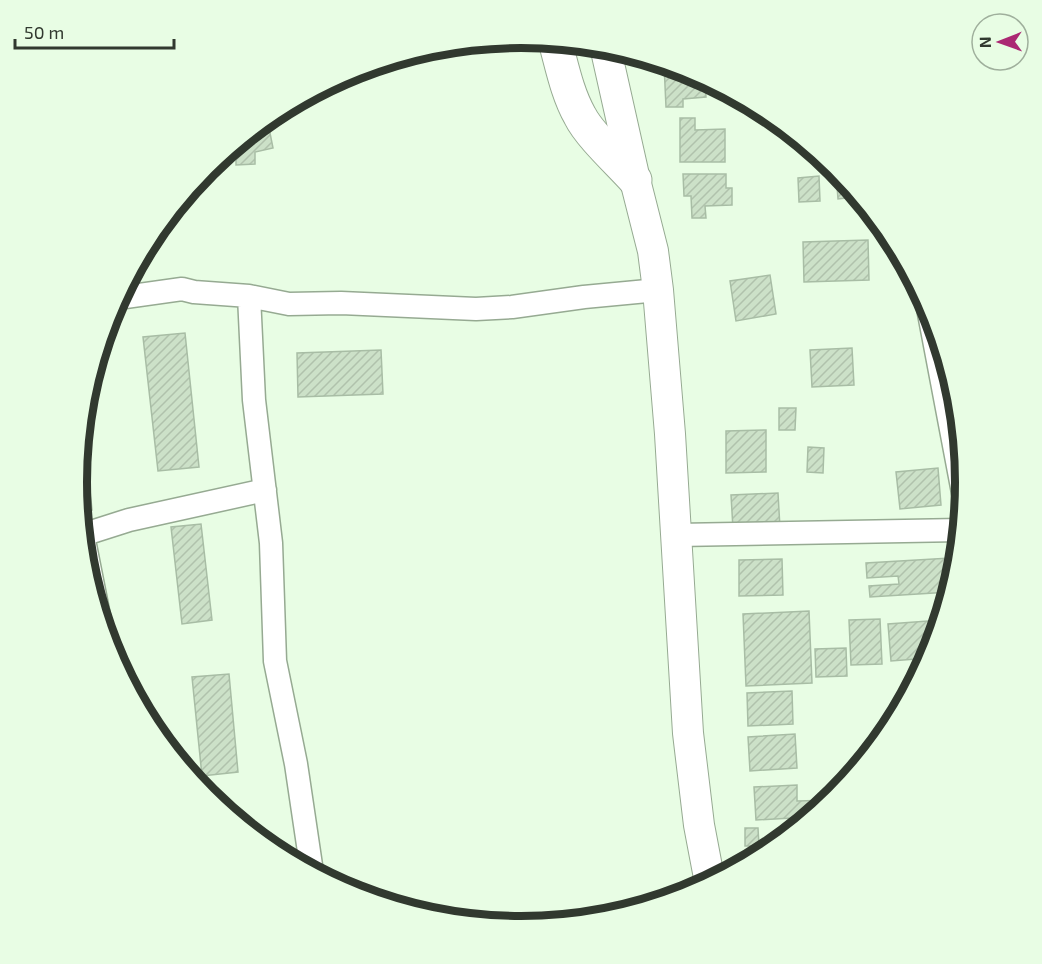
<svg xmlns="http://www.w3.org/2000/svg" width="1042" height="964" viewBox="0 0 1042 964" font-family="'Exo 2',sans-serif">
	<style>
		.building { fill: url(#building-hatch); stroke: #a8bda5; stroke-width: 1.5 }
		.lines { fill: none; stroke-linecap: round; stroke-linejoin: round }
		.minor-casing { stroke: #96aa92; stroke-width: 25 }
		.major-casing { stroke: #96aa92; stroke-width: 32 }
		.highway-casing { stroke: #96aa92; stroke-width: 35 }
		.minor { stroke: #fff; stroke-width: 22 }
		.major { stroke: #fff; stroke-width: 30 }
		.highway { stroke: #fff; stroke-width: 33 }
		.rim { fill: none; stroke: #31392f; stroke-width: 8 }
	</style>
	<defs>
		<pattern id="building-hatch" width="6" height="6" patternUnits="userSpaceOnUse" patternTransform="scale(1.5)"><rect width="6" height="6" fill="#cce1c8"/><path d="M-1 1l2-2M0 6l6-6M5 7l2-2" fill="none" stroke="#b0c2ac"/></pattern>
	</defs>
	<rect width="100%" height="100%" fill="#e8fde4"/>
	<path class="building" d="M 664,64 L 668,64 L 691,71 L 705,79 L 706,97 L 683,99 L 683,107 L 666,107 Z
		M 267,118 L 273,148 L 255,152 L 255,164 L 236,165 L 236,156 L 217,160 Z
		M 680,118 L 695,118 L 695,130 L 725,129 L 725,162 L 680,162 Z
		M 683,174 L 726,174 L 726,188 L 732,188 L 732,205 L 705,206 L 706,218 L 692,218 L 691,196 L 684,196 Z
		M 819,176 L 820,201 L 799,202 L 798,178 Z
		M 849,185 L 853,189 L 854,197 L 838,199 L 837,186 Z
		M 868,240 L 869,280 L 804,282 L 803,242 Z
		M 770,275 L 776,314 L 736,321 L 730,281 Z
		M 185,333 L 199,467 L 158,471 L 143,337 Z
		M 852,348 L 854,385 L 812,387 L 810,350 Z
		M 381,350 L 383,394 L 298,397 L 297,353 Z
		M 779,408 L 796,408 L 795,430 L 779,430 Z
		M 83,421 L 92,510 L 79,511 L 77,482 Z
		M 766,430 L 766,472 L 726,473 L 726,431 Z
		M 808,447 L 824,448 L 823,473 L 807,472 Z
		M 938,468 L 941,505 L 900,509 L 896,472 Z
		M 778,493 L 780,528 L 733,529 L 731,495 Z
		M 201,524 L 212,620 L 182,624 L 171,527 Z
		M 950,558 L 952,585 L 950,592 L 870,597 L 869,586 L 899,584 L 898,576 L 867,578 L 866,563 Z
		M 782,559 L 783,595 L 739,596 L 739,560 Z
		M 809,611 L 812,683 L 746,686 L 743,614 Z
		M 880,619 L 882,664 L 851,665 L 849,620 Z
		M 941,620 L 929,658 L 891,661 L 888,624 Z
		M 846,648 L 847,676 L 816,677 L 815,649 Z
		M 229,674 L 238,772 L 202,776 L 192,677 Z
		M 792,691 L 793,724 L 748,726 L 747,693 Z
		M 795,734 L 797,768 L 750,771 L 748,737 Z
		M 879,744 L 865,760 L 864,745 Z
		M 797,785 L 797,801 L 831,800 L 810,817 L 756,820 L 754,787 Z
		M 745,828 L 758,828 L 759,846 L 745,846 Z
		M 783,840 L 768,852 L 761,856 L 760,841 Z"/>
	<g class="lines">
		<defs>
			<path id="minor" d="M 249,296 L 254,400 L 271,543 L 275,661 L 296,764 L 312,872
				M 118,298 L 182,289 L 194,292 L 249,296 L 289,304 L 341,303 L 476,309 L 512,307 L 584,297 L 658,290
				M 927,303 L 964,498
				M 82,535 L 129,520 L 265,490
				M 83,535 L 99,616
				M 677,535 L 961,530"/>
			<path id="major" d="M 605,46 L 635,180 L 653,251 L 658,290 L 670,434 L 688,733 L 699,825 L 710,883"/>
			<path id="highway" d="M 555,41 C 562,66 567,93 580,116 C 590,136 619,162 635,180"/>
		</defs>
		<use href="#minor" class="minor-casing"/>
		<use href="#major" class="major-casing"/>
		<use href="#highway" class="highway-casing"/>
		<use href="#minor" class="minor"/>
		<use href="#major" class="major"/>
		<use href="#highway" class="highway"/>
	</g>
	<path d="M0 0H1042V964H0ZM87 482a434 434 0 1 1 868 0a434 434 0 1 1-868 0Z" fill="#e8fde4" fill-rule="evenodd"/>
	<path class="rim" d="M87 482a434 434 0 1 1 868 0a434 434 0 1 1-868 0Z"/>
	<g transform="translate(1000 42) rotate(269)"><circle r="28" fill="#e8fde4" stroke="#9faf9c" stroke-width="1.5"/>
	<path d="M0-4.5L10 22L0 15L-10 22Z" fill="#ab2873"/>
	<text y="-9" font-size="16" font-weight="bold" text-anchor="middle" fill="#31392f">N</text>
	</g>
	<path d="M15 39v9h159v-9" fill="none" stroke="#31392f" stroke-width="3"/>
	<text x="24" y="39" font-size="18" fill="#31392f" stroke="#e8fde4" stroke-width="4.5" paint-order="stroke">50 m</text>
</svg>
